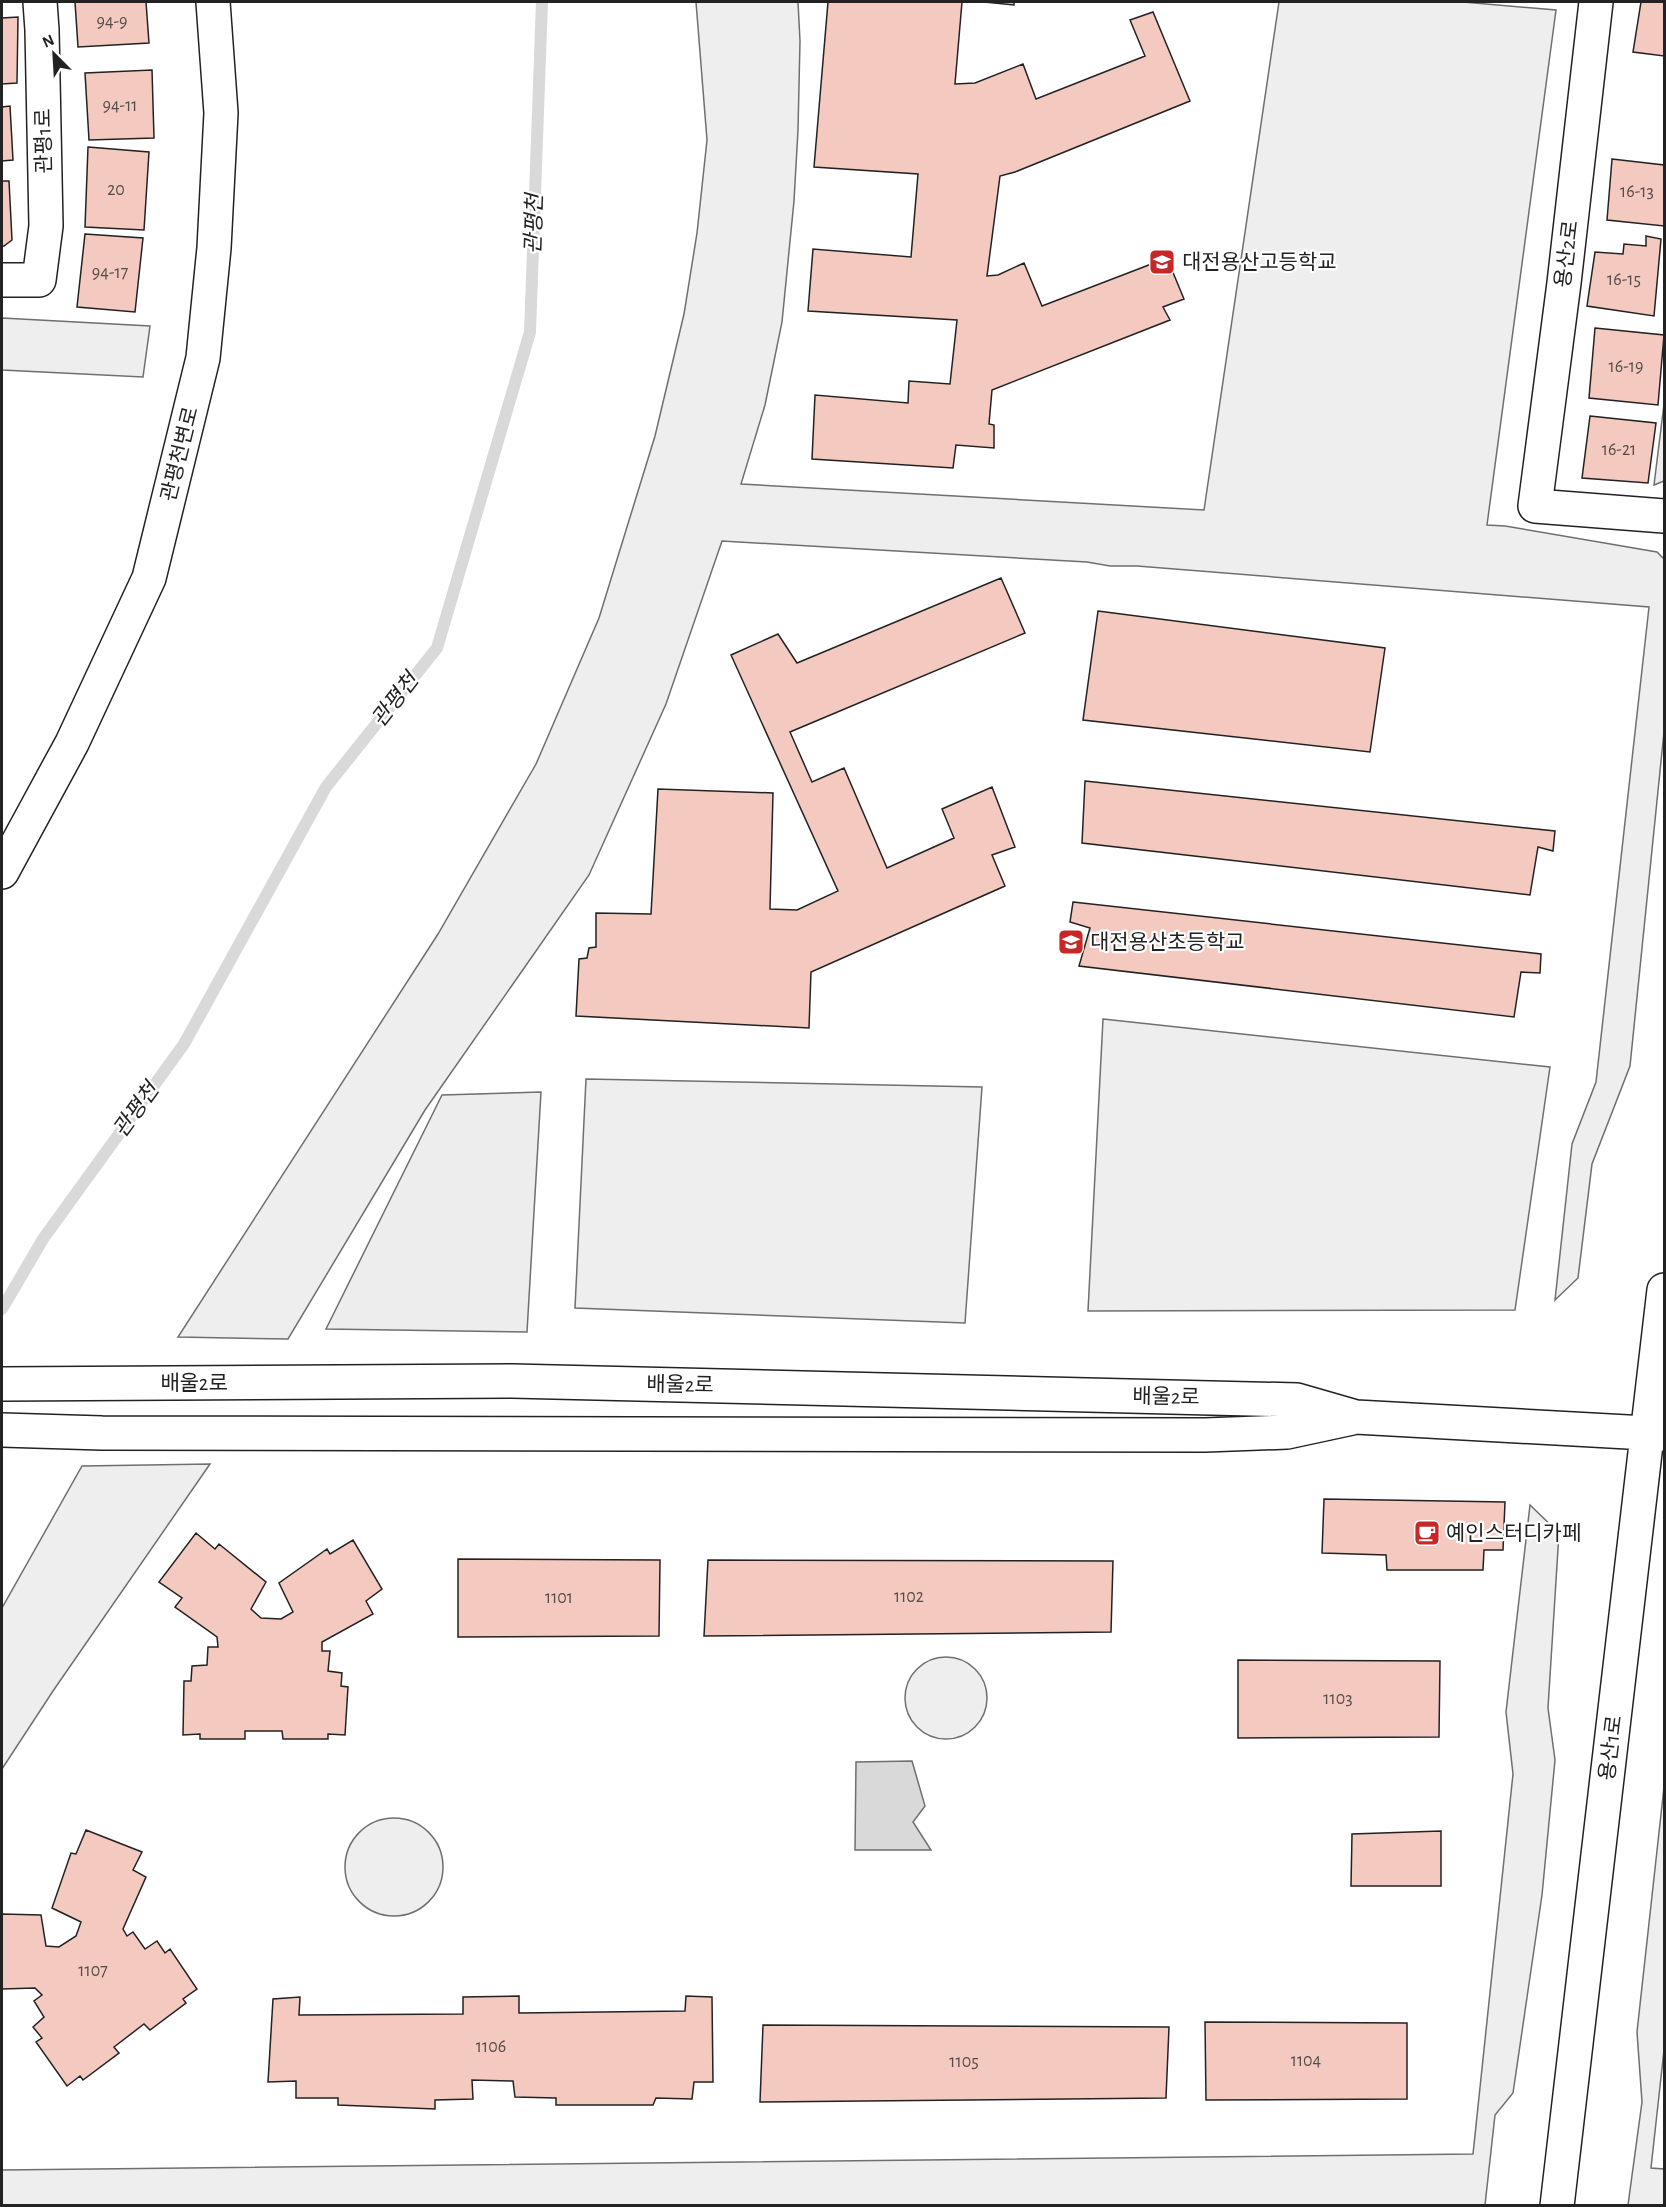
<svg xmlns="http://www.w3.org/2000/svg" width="1666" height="2207" viewBox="0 0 1666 2207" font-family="'Alegreya Sans','Noto Sans KR',sans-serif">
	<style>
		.green { fill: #eee; stroke: #6f6f6f; stroke-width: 1.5 }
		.parking { fill: #ededed; stroke: #6f6f6f; stroke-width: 1.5 }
		.water { fill: #d9d9d9; stroke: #6f6f6f; stroke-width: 1.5 }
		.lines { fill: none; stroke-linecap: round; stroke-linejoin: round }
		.stream { stroke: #d9d9d9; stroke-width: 12 }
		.building { fill: #f3c9c0; stroke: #222; stroke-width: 1.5 }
		.minor-casing { stroke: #222; stroke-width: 36 }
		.secondary-casing { stroke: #222; stroke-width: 36 }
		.minor { stroke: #fff; stroke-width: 33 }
		.secondary { stroke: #fff; stroke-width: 33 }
		.labels { text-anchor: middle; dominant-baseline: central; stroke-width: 4.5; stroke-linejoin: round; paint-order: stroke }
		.number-label { font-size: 18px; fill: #564c4a }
		.street-label { font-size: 21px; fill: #222; stroke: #fff }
		.poi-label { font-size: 21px; fill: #222; stroke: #fff; text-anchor: start }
		.water-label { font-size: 22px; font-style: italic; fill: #222; stroke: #fff }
	</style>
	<rect width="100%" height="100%" fill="#fff"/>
	<path class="green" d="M 696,2 L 798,2 L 800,41 L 798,130 L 794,201 L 782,322 L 765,405 L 741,484 L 1204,510 L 1279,2 L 1463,2 L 1556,10 L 1487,525 L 1505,526 L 1657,552 L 1664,559 L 1664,732 L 1630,1066 L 1592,1164 L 1578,1278 L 1555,1300 L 1572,1144 L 1596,1082 L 1649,607 L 1137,566 L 1110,566 L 1087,562 L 722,541 L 666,704 L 589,875 L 425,1110 L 288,1339 L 178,1337 L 438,934 L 536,764 L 599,618 L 655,436 L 684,314 L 697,233 L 707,140 Z
		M 2,318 L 150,326 L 143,377 L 2,370 Z
		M 1664,404 L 1664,481 L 1654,485 Z
		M 1103,1019 L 1550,1067 L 1515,1310 L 1088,1311 Z
		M 586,1079 L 982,1087 L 965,1323 L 575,1308 Z
		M 210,1464 L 53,1691 L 2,1769 L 2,1608 L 82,1466 Z
		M 1530,1505 L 1559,1533 L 1548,1708 L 1555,1760 L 1542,1895 L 1513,2093 L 1495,2115 L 1485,2205 L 2,2205 L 2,2170 L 1473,2154 L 1513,1774 L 1506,1712 Z
		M905 1698a41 41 0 1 1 82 0a41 41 0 1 1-82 0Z
		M 1664,1787 L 1664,2050 L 1651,2168 L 1664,2169 L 1664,2205 L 1628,2205 L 1642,2102 L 1637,2032 Z
		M345 1867a49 49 0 1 1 98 0a49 49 0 1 1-98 0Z"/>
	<path class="parking" d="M 541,1092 L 527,1332 L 326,1329 L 442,1095 Z"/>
	<path class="water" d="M 912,1761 L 925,1806 L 913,1822 L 931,1850 L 855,1850 L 856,1762 Z"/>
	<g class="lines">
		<path class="stream" d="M 2,1309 L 43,1239 L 184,1044 L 326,787 L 437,648 L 530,332 L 542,2"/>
	</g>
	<path class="building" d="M 75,2 L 146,2 L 149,43 L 78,47 Z
		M 828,2 L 962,2 L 955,84 L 975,83 L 1023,64 L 1036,99 L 1145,56 L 1130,20 L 1153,12 L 1190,101 L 1015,172 L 1000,176 L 987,276 L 998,275 L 1024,263 L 1042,306 L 1167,258 L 1184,299 L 1163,307 L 1170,320 L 992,390 L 989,424 L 994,425 L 994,448 L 956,445 L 953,468 L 812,459 L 815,395 L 908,403 L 909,381 L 950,384 L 957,320 L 808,311 L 813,249 L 911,257 L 918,174 L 814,167 Z
		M 984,2 L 1014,2 L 1014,5 Z
		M 1641,2 L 1664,2 L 1664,56 L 1633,52 Z
		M 18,17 L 17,83 L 2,84 L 2,18 Z
		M 152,70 L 154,138 L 89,140 L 85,73 Z
		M 10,106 L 13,160 L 2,161 L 2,107 Z
		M 88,147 L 149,152 L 144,230 L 85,227 Z
		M 1612,159 L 1664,165 L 1664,226 L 1607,220 Z
		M 2,181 L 9,181 L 12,240 L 4,246 L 2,246 Z
		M 85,234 L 143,238 L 135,312 L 77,307 Z
		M 1646,236 L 1661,239 L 1654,316 L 1587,306 L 1595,252 L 1623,254 L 1624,244 L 1646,246 Z
		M 1595,328 L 1664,335 L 1658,405 L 1589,398 Z
		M 1590,416 L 1656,423 L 1648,483 L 1582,478 Z
		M 1001,578 L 1025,633 L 790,732 L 812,782 L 844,768 L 887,868 L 954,838 L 942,809 L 992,787 L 1015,847 L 992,855 L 1005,886 L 811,972 L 809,1028 L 576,1016 L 579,959 L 587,958 L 589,948 L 596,947 L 596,913 L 651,914 L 658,789 L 773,793 L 770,909 L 797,910 L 838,891 L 731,655 L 778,634 L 797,663 Z
		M 1098,611 L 1385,648 L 1370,752 L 1083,720 Z
		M 1085,781 L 1555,831 L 1553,851 L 1538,847 L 1530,895 L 1082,843 Z
		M 1073,902 L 1541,954 L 1540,973 L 1521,972 L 1514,1017 L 1079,966 L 1090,928 L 1070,922 Z
		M 1324,1499 L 1505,1502 L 1503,1550 L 1484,1550 L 1483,1570 L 1387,1570 L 1386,1555 L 1322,1553 Z
		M 196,1533 L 215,1549 L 219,1544 L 266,1582 L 251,1609 L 261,1618 L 281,1619 L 293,1612 L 279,1583 L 327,1549 L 330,1554 L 353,1540 L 382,1589 L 366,1601 L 373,1614 L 322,1642 L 322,1651 L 330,1651 L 328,1671 L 342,1673 L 341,1686 L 348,1687 L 345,1735 L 328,1734 L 328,1739 L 283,1739 L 282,1731 L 245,1731 L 245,1739 L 200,1739 L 200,1734 L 183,1735 L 184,1681 L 191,1681 L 192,1666 L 207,1665 L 208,1647 L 218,1647 L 217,1637 L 175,1607 L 182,1598 L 159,1582 Z
		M 458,1559 L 660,1560 L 659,1636 L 458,1637 Z
		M 708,1560 L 1113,1561 L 1111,1632 L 704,1636 Z
		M 1238,1660 L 1440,1661 L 1439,1737 L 1238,1738 Z
		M 86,1830 L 142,1852 L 133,1870 L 146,1877 L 123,1929 L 127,1936 L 133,1932 L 145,1949 L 157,1941 L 165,1953 L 170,1949 L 197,1989 L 183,1999 L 186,2003 L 150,2030 L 144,2024 L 114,2047 L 119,2053 L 83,2080 L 80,2076 L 67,2086 L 36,2042 L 42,2038 L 33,2027 L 44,2017 L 34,2001 L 42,1995 L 35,1988 L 2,1989 L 2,1914 L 41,1915 L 46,1946 L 59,1947 L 76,1936 L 81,1922 L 52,1908 L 71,1853 L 76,1854 Z
		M 1441,1831 L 1441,1886 L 1351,1886 L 1352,1834 Z
		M 519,1996 L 519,2013 L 685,2011 L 686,1996 L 712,1997 L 713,2082 L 694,2082 L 692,2099 L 656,2098 L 653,2105 L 556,2105 L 556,2098 L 515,2097 L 513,2081 L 472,2080 L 473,2099 L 435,2100 L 435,2109 L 338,2105 L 338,2098 L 296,2098 L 296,2081 L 268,2082 L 273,1999 L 300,1997 L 299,2015 L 463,2014 L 463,1997 Z
		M 1205,2022 L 1407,2023 L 1407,2099 L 1206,2100 Z
		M 763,2025 L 1169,2027 L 1166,2098 L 760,2102 Z"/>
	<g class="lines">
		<defs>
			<path id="minor" d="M 1596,2 L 1564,283 L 1535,506 L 1664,516
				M 2,280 L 39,280 L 46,226 L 42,30 L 40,2
				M 2,872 L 72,743 L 149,578 L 203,358 L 214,248 L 221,113 L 213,2"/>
			<path id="secondary" d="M 2,1384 L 512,1381 L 1297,1400 L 1356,1417 L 1664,1434
				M 2,1430 L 102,1433 L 1205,1435 L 1287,1432 L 1352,1418
				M 1557,2206 L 1664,1290"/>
		</defs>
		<use href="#minor" class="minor-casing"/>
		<use href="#secondary" class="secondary-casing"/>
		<use href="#minor" class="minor"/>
		<use href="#secondary" class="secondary"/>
	</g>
	<defs>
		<symbol id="school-square" viewBox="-11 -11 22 22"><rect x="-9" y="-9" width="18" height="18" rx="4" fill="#c62828" stroke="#fff"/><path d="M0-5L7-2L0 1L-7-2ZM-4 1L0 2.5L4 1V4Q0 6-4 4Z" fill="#fff"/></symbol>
		<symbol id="cafe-square" viewBox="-11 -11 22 22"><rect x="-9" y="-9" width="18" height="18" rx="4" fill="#c62828" stroke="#fff"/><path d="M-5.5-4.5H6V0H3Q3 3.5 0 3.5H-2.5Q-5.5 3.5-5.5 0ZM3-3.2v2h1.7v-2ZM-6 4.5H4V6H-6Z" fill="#fff"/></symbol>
	</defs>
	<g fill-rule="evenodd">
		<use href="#school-square" x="1147" y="247" width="30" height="30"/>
		<use href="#school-square" x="1056" y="927" width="30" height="30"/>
		<use href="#cafe-square" x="1412" y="1518" width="30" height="30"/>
	</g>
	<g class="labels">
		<g class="number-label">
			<text x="112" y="22">94-9</text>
			<text x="120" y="106">94-11</text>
			<text x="116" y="190">20</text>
			<text x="1637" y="192">16-13</text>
			<text x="110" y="273">94-17</text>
			<text x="1624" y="280">16-15</text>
			<text x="1626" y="367">16-19</text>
			<text x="1619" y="450">16-21</text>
			<text x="909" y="1597">1102</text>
			<text x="559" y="1598">1101</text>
			<text x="1338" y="1699">1103</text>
			<text x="93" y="1971">1107</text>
			<text x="491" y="2047">1106</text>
			<text x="1306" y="2061">1104</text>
			<text x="964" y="2062">1105</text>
		</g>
		<g class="street-label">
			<text transform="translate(44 141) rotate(-91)">관평1로</text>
			<text transform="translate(1567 254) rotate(-83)">용산2로</text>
			<text transform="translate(180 454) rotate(-76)">관평천변로</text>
			<text x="194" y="1383">배울2로</text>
			<text transform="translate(680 1385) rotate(1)">배울2로</text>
			<text transform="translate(1166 1397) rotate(1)">배울2로</text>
			<text transform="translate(1611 1748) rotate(-83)">용산1로</text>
		</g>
		<g class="poi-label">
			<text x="1182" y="262">대전용산고등학교</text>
			<text x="1090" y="942">대전용산초등학교</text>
			<text x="1446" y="1533">예인스터디카페</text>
		</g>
		<g class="water-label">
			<text transform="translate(534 224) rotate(-88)">관평천</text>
			<text transform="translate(395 700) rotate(-52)">관평천</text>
			<text transform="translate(136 1110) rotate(-54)">관평천</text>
		</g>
	</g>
	<rect width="1666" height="2207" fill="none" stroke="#222222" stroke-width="6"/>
	<g transform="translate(54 54) rotate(336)" stroke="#ffffff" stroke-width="4.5" paint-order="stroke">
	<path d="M0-4.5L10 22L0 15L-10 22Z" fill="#222222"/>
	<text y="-9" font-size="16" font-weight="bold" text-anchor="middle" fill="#222222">N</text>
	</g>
</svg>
